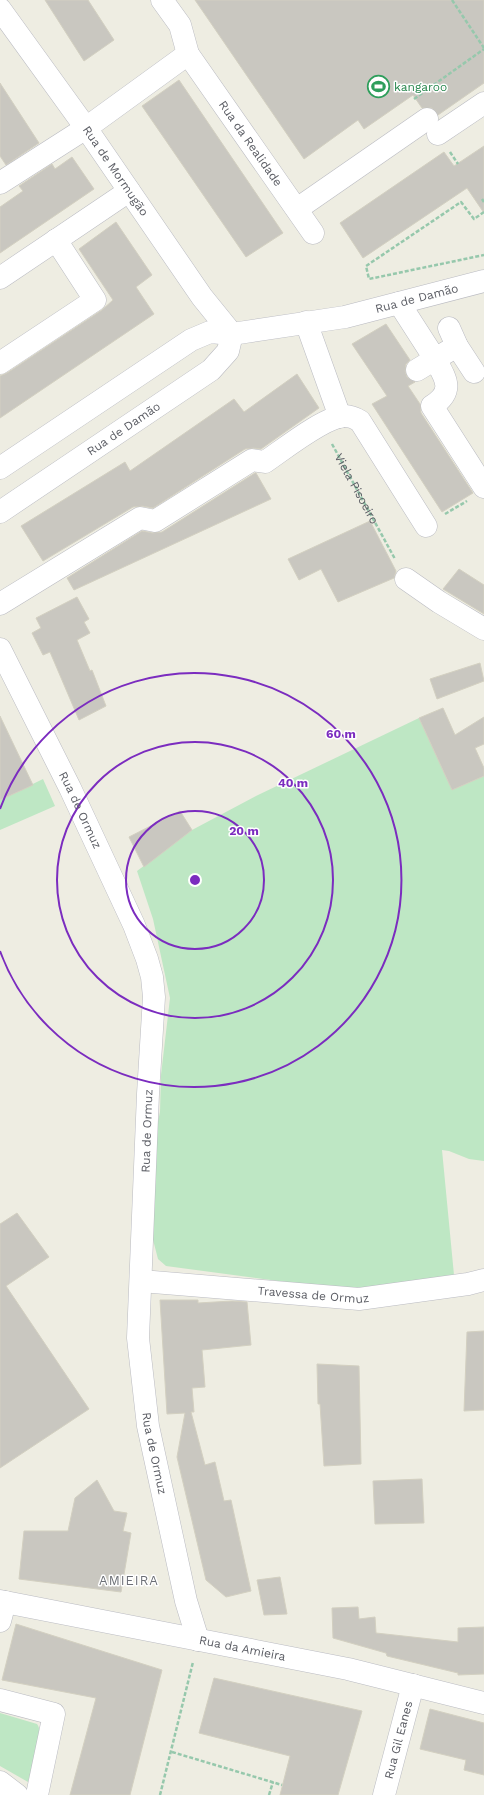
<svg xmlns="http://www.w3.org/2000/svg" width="484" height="1795" viewBox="0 0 484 1795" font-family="'Work Sans',sans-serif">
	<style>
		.green { fill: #bee7c4 }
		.building { fill: #c9c7c0; stroke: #d3d0c1 }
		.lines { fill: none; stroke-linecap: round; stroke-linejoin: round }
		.minor-casing { stroke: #babbc2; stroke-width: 23 }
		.path { stroke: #96c8ac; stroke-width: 2.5; stroke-dasharray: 4 2; stroke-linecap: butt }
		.minor { stroke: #fff; stroke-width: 22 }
		.ring { fill: none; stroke: #7b2cbf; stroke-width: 2 }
		.labels { text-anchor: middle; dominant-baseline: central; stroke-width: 3; stroke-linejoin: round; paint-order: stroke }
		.leisure-label { font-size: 12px; fill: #27864d; stroke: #fff; text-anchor: start }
		.street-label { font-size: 12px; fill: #5b5d64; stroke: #fff }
		.neighbourhood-label { font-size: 13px; letter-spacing: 1px; fill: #6c6f76; stroke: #fff }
		.centre { fill: #7b2cbf; stroke: #fff; stroke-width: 2 }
		.ring-label { font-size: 12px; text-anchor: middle; font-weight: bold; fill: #7b2cbf; stroke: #fff; stroke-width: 3; stroke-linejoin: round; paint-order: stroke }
	</style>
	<rect width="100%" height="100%" fill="#eeede2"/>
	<path class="green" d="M 419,718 L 452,790 L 484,776 L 484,1161 L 469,1159 L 449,1151 L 442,1150 L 454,1275 L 366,1289 L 301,1284 L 166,1266 L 158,1259 L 151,1232 L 154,1140 L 160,1112 L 161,1075 L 170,998 L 153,919 L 137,871 L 192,830 L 258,795 Z
		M 43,779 L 55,806 L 0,830 L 0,800 Z
		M 0,1713 L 37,1724 C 45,1733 31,1770 28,1782 L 0,1766 Z"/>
	<path class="building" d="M 45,0 L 88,0 L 114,40 L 84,61 Z
		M 195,0 L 484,0 L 484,83 L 438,115 L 432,108 L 422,108 L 413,95 L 364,129 L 358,120 L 304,159 Z
		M 179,80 L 283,233 L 246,257 L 142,106 Z
		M 0,83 L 39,143 L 6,165 L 0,156 Z
		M 484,146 L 484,213 L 467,188 L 363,258 L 340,223 L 444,152 L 454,166 Z
		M 72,157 L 94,189 L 0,253 L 0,207 L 23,191 L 19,186 L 52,164 L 55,169 Z
		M 116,222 L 152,275 L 136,287 L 154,314 L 0,418 L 0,376 L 7,373 L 102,310 L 113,300 L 79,249 Z
		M 386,324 L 410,360 L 406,364 L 405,371 L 407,377 L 415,382 L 408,386 L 420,404 L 421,413 L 473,493 L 442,512 L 372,404 L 387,396 L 352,344 Z
		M 297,374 L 319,408 L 261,449 L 253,448 L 245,449 L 153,508 L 142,506 L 133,507 L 43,561 L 21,526 L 125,462 L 130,471 L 234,399 L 244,412 Z
		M 255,473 L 256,473 L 271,499 L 74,590 L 67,578 L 142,531 L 153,533 L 162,532 Z
		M 370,521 L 396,571 L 394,578 L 338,602 L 321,569 L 299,580 L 288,559 Z
		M 459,569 L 484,585 L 484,614 L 443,589 Z
		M 77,597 L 89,619 L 84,622 L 90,633 L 77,640 L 90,671 L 92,670 L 106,706 L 79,720 L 50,652 L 43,655 L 32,633 L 41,628 L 36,618 Z
		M 480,663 L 484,681 L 437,699 L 430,679 Z
		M 443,708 L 455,735 L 484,717 L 484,744 L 475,748 L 484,768 L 484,776 L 452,790 L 419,718 Z
		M 0,716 L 33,785 L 0,800 Z
		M 180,811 L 192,830 L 144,867 L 129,837 Z
		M 17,1213 L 49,1257 L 6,1286 L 89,1409 L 0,1468 L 0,1224 Z
		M 160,1300 L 198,1300 L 198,1303 L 232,1301 L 247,1302 L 251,1345 L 202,1350 L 205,1387 L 192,1388 L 194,1412 L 191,1412 L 205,1465 L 215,1462 L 224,1501 L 231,1500 L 251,1591 L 226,1597 L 206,1580 L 177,1457 L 185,1413 L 167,1414 Z
		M 484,1331 L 484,1410 L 464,1411 L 467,1332 Z
		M 317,1364 L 359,1366 L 361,1464 L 324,1466 L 320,1404 L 318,1404 Z
		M 422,1479 L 424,1523 L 375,1524 L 373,1481 Z
		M 97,1480 L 114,1511 L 127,1513 L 123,1531 L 131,1533 L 121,1592 L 19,1579 L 24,1531 L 68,1531 L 75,1498 Z
		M 280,1577 L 287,1614 L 264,1615 L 257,1580 Z
		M 358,1607 L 359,1619 L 375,1617 L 376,1633 L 458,1642 L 458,1628 L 484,1627 L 484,1674 L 458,1675 L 458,1673 L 387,1656 L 386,1653 L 333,1638 L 332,1608 Z
		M 16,1624 L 162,1670 L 130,1795 L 70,1795 L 96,1698 L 2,1680 Z
		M 214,1678 L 362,1711 L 338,1795 L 280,1795 L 290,1756 L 199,1733 Z
		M 430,1709 L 484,1723 L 484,1775 L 464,1770 L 466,1760 L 420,1749 Z"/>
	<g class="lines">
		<defs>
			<g id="minor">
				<path id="s2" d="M 162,0 L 180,25 L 188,54 L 313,233"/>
				<path id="s3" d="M 0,9 L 86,128 L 202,297 L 232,334"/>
				<path d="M 438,134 L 484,103"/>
				<path d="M 0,183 L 86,128 L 188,54"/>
				<path d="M 297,209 L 427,119"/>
				<path d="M 0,278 L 129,191"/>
				<path d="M 399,303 L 435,359 L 457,346"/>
				<path d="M 306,322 L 340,417"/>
				<path d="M 449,328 L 457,346 L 474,372"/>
				<path d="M 0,363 L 95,300 L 56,240"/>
				<path d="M 417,370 L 435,359 C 446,379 455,391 432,406 L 484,487"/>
				<path id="s4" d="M 0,468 L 191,340 L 210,332 L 232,334 L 345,317 L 484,281"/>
				<path id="s5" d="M 0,512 L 211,370 L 228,351 L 232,334"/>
				<path d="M 406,579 L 439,602 L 484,629"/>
				<path d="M 0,604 L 140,518 L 155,521 L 252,460 L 265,462 C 283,450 325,416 345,416 C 351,416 355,418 360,421 L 426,526"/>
				<path id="s6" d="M 0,649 L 70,788 L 134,925 L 147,959 L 152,977 L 154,997 L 148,1094 L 138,1338 L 148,1426 L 186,1601 L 198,1640"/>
				<path id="s7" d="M 141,1281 L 359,1299 L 468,1284 L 484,1280"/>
				<path id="s8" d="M 0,1601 L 348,1669 L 484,1703"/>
				<path d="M 0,1621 L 5,1602"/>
				<path d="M 0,1700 L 54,1714 L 37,1795"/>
				<path d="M 0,1782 L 17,1795"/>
				<path id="s9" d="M 384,1795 L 413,1685"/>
			</g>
		</defs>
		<use href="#minor" class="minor-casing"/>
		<g class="path">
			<path d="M 452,0 L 484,48"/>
			<path d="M 414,99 L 484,49"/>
			<path d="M 450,152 L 458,164"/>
			<path d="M 482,199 L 484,202"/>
			<path d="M 484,212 L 474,219 L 461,202 L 366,266 L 369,279 L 484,255"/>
			<path id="s1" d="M 332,444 L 395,559"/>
			<path d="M 445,514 L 467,501"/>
			<path d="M 172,1752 L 282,1785"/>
			<path d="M 160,1795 L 193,1662"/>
			<path d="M 269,1795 L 273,1782"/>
		</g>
		<use href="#minor" class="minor"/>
	</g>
	<g class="ring">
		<circle cx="195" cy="880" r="69"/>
		<circle cx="195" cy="880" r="138"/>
		<path d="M0 809A207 207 0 1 1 0 951"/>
	</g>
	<defs>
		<symbol id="stadium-ring" viewBox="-11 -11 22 22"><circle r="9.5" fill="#fff" stroke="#2e9e5b" stroke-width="1.5"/><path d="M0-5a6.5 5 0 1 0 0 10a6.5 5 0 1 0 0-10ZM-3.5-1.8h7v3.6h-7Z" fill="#2e9e5b"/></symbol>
	</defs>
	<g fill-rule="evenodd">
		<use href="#stadium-ring" x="366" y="74" width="25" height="25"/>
	</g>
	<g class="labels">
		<g class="leisure-label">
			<text x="394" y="87">kangaroo</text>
		</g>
		<g class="street-label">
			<text stroke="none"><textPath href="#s2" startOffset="170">Rua da Realidade</textPath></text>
			<text stroke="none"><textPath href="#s3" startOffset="199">Rua de Mormugão</textPath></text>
			<text stroke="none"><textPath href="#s4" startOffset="461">Rua de Damão</textPath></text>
			<text stroke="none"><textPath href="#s5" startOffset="149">Rua de Damão</textPath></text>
			<text stroke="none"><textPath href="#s1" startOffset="51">Viela Pisoeiro</textPath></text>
			<text stroke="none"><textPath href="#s6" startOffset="180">Rua de Ormuz</textPath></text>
			<text transform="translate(147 1131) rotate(-88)">Rua de Ormuz</text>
			<text stroke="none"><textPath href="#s7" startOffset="173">Travessa de Ormuz</textPath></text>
			<text stroke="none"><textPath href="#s6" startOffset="840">Rua de Ormuz</textPath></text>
			<text stroke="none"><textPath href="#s8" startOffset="247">Rua da Amieira</textPath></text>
			<text stroke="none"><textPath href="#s9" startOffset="57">Rua Gil Eanes</textPath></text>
		</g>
		<g class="neighbourhood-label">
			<text x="129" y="1580">AMIEIRA</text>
		</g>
	</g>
	<circle cx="195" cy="880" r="6" class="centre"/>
	<g class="ring-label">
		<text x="341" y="738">60 m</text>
		<text x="293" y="787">40 m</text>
		<text x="244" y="835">20 m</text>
	</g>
</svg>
